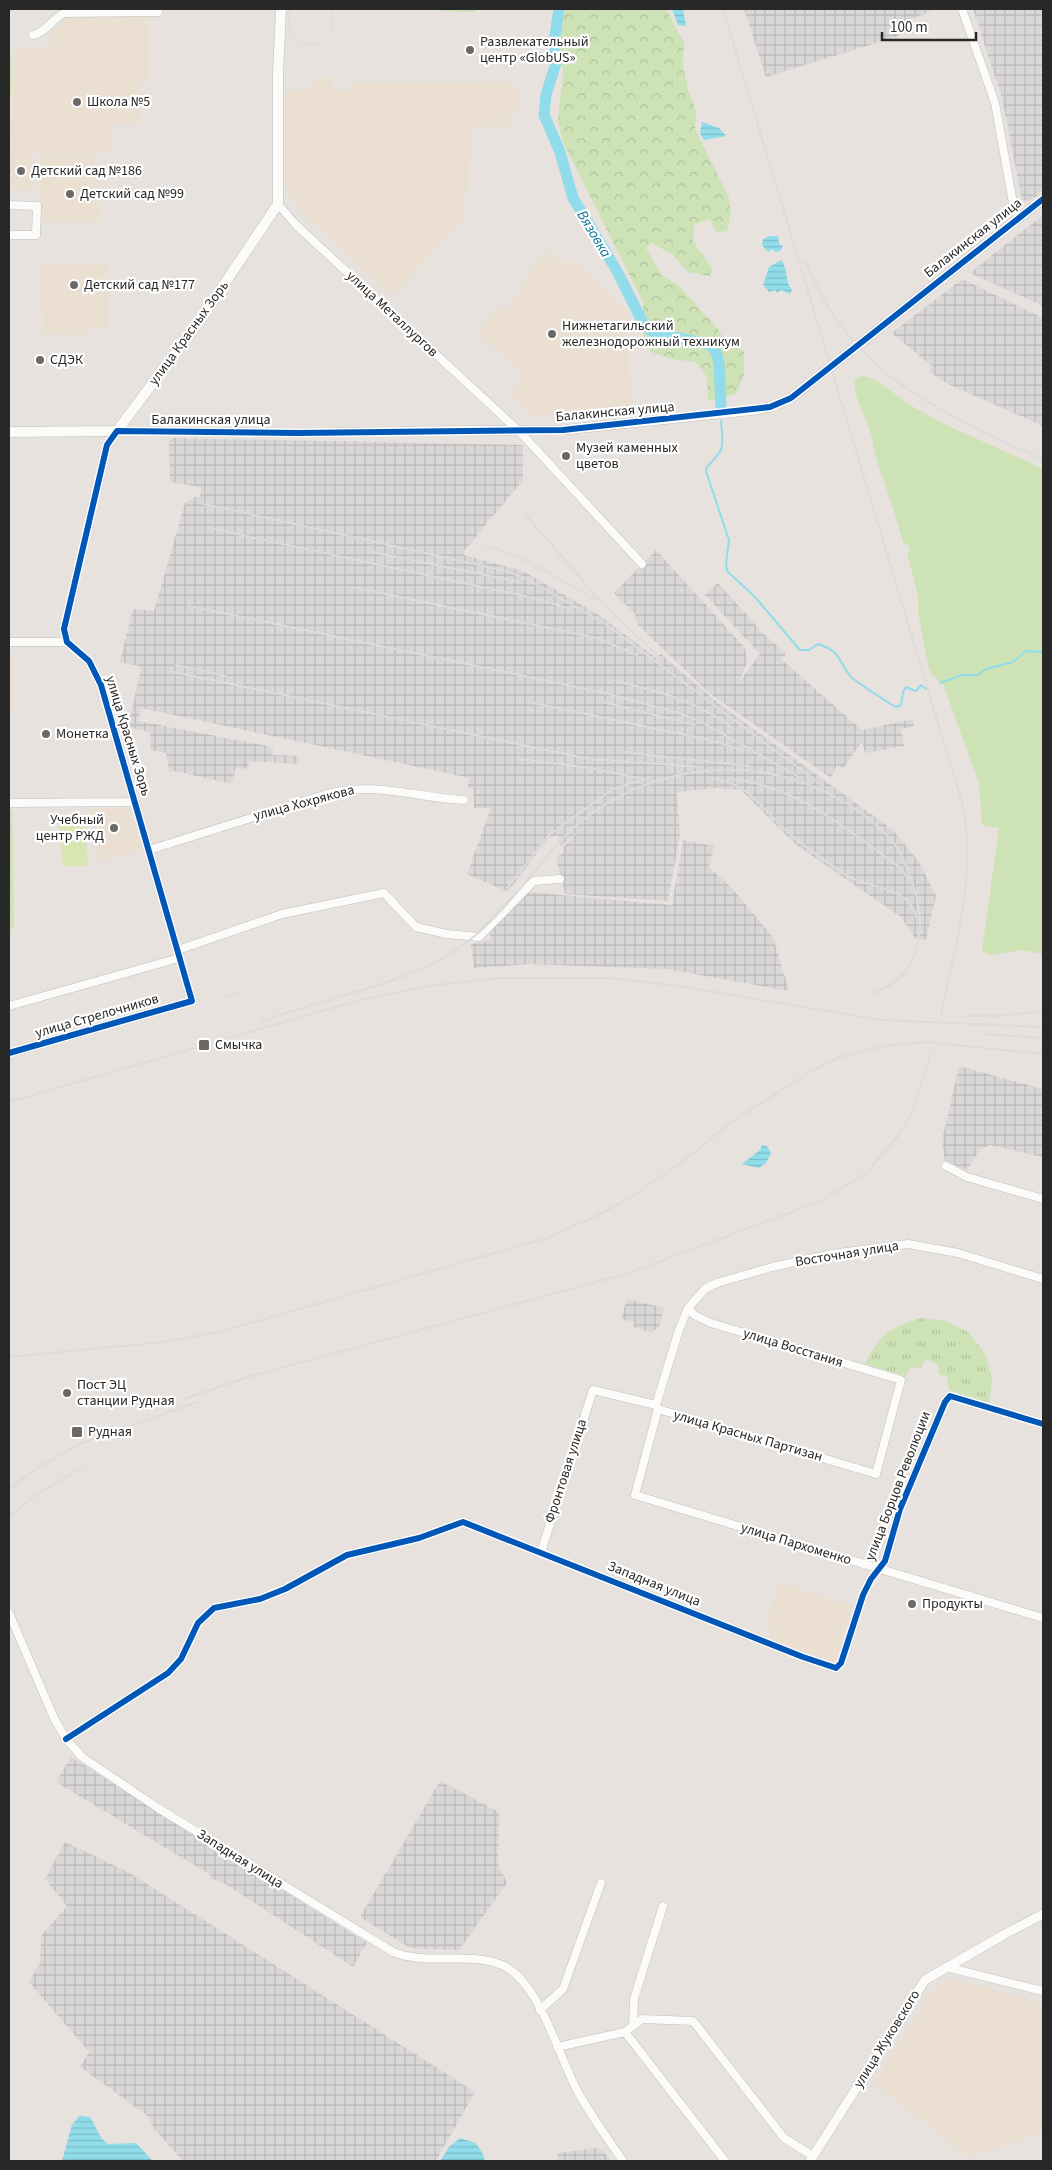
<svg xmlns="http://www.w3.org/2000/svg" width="1052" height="2170" viewBox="0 0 1052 2170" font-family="'Source Sans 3',sans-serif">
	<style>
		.industrial { fill: url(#industrial-grid) }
		.education { fill: #eadfd1 }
		.forest { fill: url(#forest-crowns) }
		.park { fill: url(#park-tufts) }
		.garden { fill: #cde2b5 }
		.pitch { fill: #d9e6b3 }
		.water { fill: url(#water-rules) }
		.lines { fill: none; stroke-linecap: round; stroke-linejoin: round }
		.stream { stroke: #90dcea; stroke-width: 2 }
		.river { stroke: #90dcea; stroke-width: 11 }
		.minor-casing { stroke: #c0bfbf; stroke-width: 9 }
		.tertiary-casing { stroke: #c0bfbf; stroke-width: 10 }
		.secondary-casing { stroke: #c0bfbf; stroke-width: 11 }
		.minor { stroke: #fbfbfa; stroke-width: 8 }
		.tertiary { stroke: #fbfbfa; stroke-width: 9 }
		.secondary { stroke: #fbfbfa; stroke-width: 10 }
		.tram { stroke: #dcdcde; stroke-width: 1 }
		.rail { stroke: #dcdcde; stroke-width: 2 }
		.cycleway-casing { stroke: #fff; stroke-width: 9 }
		.cycleway { stroke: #0057b8; stroke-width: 6 }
		.poi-dot { fill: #6b6967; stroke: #fff; stroke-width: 2 }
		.labels { text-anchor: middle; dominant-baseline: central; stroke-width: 4.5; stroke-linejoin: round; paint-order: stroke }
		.poi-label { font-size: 14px; fill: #282828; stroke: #fff; text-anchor: start }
		.street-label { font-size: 14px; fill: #282828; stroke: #fff }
		.water-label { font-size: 15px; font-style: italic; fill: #0c7698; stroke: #fff }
	</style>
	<defs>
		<pattern id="industrial-grid" width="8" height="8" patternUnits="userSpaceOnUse" patternTransform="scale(1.25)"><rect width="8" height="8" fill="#dad7d9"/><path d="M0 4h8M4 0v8" fill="none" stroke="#bbb9ba"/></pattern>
		<pattern id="forest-crowns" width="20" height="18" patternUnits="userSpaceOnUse" patternTransform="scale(1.25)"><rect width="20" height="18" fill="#cde2b5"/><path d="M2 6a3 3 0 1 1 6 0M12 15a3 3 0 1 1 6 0" fill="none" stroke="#b0c29c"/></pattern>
		<pattern id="park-tufts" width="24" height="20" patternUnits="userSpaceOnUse" patternTransform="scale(1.25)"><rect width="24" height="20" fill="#cde2b5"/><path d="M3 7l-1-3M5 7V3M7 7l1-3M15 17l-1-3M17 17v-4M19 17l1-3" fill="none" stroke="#b0c29c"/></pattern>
		<pattern id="water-rules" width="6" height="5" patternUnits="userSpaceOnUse" patternTransform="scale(1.25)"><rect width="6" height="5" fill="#90dcea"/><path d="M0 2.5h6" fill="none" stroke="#7cbdc9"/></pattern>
	</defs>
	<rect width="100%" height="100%" fill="#e7e2dd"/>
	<path class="industrial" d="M 744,9 L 936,9 L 897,25 L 899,36 L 766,77 Z
		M 973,9 L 1043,9 L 1043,190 L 1030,201 L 1022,200 L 1002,98 Z
		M 1043,215 L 1043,306 L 970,273 L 1010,241 Z
		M 962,279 L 1043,318 L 1043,426 L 946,383 L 930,372 L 932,366 L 892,333 Z
		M 173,438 L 523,445 L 523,480 L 464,551 L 464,555 L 523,571 L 599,615 L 656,658 L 661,654 L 718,703 L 893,830 L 919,862 L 936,896 L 926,940 L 915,938 L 901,917 L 795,844 L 741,790 L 716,788 L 677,792 L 680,835 L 668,901 L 565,894 L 556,858 L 563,853 L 563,847 L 581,829 L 561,846 L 558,835 L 548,838 L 508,892 L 467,874 L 491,808 L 474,808 L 473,789 L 467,788 L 470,778 L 141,708 L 138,721 L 273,747 L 272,755 L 299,756 L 298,764 L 249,761 L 248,769 L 236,767 L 232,784 L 175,771 L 169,772 L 166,753 L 151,750 L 150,732 L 128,727 L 141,669 L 139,666 L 120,662 L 133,609 L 154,611 L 185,503 L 195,497 L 200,497 L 201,487 L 170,482 L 169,441 Z
		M 656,550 L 745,648 L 747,662 L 739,682 L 760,654 L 705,595 L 718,583 L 763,633 L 786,654 L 781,659 L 862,730 L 913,719 L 914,727 L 901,729 L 904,746 L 865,753 L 862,741 L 843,769 L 837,765 L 831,778 L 709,693 L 637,624 L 635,614 L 614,593 Z
		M 683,840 L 714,846 L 709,867 L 731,887 L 773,937 L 789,991 L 666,969 L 530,964 L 474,968 L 471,944 L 490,940 L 490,931 L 527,892 L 672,905 Z
		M 959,1066 L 1043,1089 L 1043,1157 L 990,1145 L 980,1149 L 967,1170 L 945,1161 L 942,1141 Z
		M 627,1299 L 664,1308 L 659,1328 L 651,1332 L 633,1327 L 634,1322 L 621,1319 Z
		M 71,1757 L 367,1943 L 353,1967 L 227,1885 L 210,1878 L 211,1875 L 56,1782 Z
		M 440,1781 L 499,1812 L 498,1864 L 507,1883 L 459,1950 L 410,1948 L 360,1917 Z
		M 65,1842 L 128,1872 L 475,2092 L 436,2161 L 183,2161 L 155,2130 L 148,2116 L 80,2067 L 89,2052 L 29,1982 L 40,1963 L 41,1936 L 67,1906 L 45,1879 Z
		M 597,2148 L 603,2151 L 611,2161 L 559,2161 L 557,2153 Z"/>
	<path class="education" d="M 62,15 L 147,16 L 147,81 L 140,81 L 139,123 L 113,123 L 111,151 L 97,154 L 12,151 L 12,128 L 11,151 L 34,152 L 34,190 L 9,190 L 9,116 L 13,116 L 15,48 L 50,49 L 51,29 L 62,28 Z
		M 316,78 L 331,78 L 331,91 L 349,92 L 350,83 L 511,82 L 511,87 L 518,87 L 518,110 L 510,110 L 510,127 L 472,127 L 464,220 L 392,295 L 303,214 L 289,195 L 285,183 L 286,91 L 307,91 Z
		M 40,153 L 96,155 L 96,165 L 100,165 L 99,222 L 39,222 Z
		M 549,250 L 557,261 L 578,263 L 596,277 L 594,280 L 628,311 L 629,329 L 625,335 L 632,406 L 532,417 L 509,395 L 519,384 L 520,372 L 477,333 L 501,306 L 506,309 L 526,281 L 524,279 Z
		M 41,264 L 108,264 L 108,328 L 85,328 L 84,335 L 44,334 L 44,306 L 40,306 Z
		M 9,658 L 14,658 L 13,712 L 9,712 Z
		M 129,807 L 141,849 L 100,862 L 89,809 Z
		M 780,1582 L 852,1607 L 834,1662 L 768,1640 L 772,1629 L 765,1626 Z
		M 951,1978 L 1043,2004 L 1043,2133 L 969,2157 L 874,2083 L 930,1993 Z"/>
	<path class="forest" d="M 565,9 L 666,9 L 684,43 L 683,65 L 688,90 L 696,111 L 695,129 L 729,198 L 731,213 L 727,231 L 717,232 L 709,219 L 694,225 L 693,241 L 713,269 L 710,276 L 688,272 L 672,254 L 651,243 L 646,248 L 661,274 L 678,285 L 717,328 L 726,342 L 732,343 L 744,352 L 744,374 L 736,394 L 708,401 L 707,377 L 696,362 L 671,359 L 651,352 L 643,335 L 643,302 L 563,142 L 558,120 L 563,74 L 558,29 Z"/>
	<path class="park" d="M 439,9 L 475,9 L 475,12 L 440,11 Z
		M 9,810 L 12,810 L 14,925 L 9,933 Z
		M 921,1318 L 946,1321 L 968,1332 L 985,1353 L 992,1378 L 989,1403 L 949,1390 L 947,1376 L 939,1374 L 938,1364 L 926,1360 L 920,1368 L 910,1367 L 906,1376 L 865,1364 C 880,1335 890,1327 921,1318 Z"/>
	<path class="garden" d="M 861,376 C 877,376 896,397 910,405 C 953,431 1001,448 1043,469 L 1043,954 L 1022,950 L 990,955 L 982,951 L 999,828 L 982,825 L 979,783 L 943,684 L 932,675 L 928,665 L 918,611 L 918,595 L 907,553 L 910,552 L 908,544 L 904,545 C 896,516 887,489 877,461 C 874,451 873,441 870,431 C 865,414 853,399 855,380 Z"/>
	<path class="pitch" d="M 9,53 L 12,58 L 11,97 L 9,100 Z
		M 83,815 L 88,865 L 63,867 L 58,817 Z"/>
	<path class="water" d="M 672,9 L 683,9 L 686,26 L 678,25 Z
		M 702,122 L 719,128 L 726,136 L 704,140 L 700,133 Z
		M 770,236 L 778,236 L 779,244 L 783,246 L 780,251 L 776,252 L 772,249 L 768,252 L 762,245 L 763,239 Z
		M 781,260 C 789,270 784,281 792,290 L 790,294 L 781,290 L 777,293 L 775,290 L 769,292 L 763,285 L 769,267 Z
		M 762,1145 L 767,1146 L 771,1153 L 766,1163 L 759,1168 L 742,1164 L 760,1150 Z
		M 79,2116 L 90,2117 L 102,2139 L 108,2144 L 136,2143 L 153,2161 L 62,2161 L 72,2125 Z
		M 460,2138 L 476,2143 L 483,2154 L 485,2161 L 440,2161 L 449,2147 Z"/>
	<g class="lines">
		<path class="stream" d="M 721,421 C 723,449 726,447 707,467 L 706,471 L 729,540 L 726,563 L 727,571 L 755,597 L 800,650 L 809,650 L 818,644 C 842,652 837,659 850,676 C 852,679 893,706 896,707 L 901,705 L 903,692 L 906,687 L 916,691 L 921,685 L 926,689
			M 940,683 L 962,675 L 978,675 L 986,669 L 1013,662 L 1026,651 L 1043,652"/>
		<path class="river" d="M 559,9 L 554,42 L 556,63 L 546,95 L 544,115 L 560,152 L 573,198 L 617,271 L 644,325 L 653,332 L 668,336 L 708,344 L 715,350 L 719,363 L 721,407"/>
		<defs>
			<path id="minor" d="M 962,9 L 995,103 L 1013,203 L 1018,217
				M 33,35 C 47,32 52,19 64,13 L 158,12 L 158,9
				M 278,204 L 296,225 L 519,431 L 642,564
				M 9,205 L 37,206 L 36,235 L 9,235
				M 9,642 L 67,642
				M 9,803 L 135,802
				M 149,850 L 327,794 C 374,781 417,798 464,800
				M 178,950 L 282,914 L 384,893 L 416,927 L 447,934 L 479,937 L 534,881 L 560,879
				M 9,1006 L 179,958
				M 9,1053 L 192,1001 L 101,685 L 89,661 L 67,642 L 64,629 L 107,445 L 117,431 L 298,433 L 415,431
				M 946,1166 L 967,1177 L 1043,1199
				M 656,1405 L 679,1330 L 688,1308 L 706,1288 L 717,1283 L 772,1267 L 832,1254 L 908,1244 L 958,1253 L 1043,1279
				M 658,1409 L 635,1495 L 1043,1618
				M 541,1552 L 593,1390 L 656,1405 L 658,1409 L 876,1474 L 901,1380 L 711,1323 L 694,1315 L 688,1308
				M 9,1613 L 54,1718 L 66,1739 L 82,1757 L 158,1808 L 393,1952 C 428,1966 468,1951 502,1965 C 540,1981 559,2059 579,2094 C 592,2117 608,2139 623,2161
				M 66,1739 L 168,1673 L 181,1659 L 198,1623 L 214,1608 L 260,1599 L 285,1589 L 347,1555 L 419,1538 L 463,1522 L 803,1657 L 836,1668 L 841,1663 L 863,1595 L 871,1579 L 885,1561 L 900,1509 L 945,1402 L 950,1396 L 1043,1424
				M 946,1967 L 1043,1991
				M 540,2010 L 563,1989 L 601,1883
				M 633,2026 L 634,1999 L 663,1906
				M 625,2032 L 725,2161
				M 557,2047 L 625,2032 L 642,2019 L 693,2021 L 784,2138 L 813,2156"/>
			<path id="tertiary" d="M 415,431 L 563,430 L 756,410 L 770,407 L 791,398 L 1043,199
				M 810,2161 L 925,1980 L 1005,1934 L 1043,1914"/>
			<path id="secondary" d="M 9,432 L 117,431 L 202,317 L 278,204 L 278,73 L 281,9"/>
		</defs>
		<use href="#minor" class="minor-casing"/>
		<use href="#tertiary" class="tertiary-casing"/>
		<use href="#secondary" class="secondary-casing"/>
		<use href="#minor" class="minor"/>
		<use href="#tertiary" class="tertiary"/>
		<use href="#secondary" class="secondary"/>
		<path class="tram" d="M 289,9 C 289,16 288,25 291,32 C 300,56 344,46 331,9"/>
		<path class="rail" d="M 723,9 L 963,806 C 976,875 956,946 941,1013
			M 805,261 C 852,378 938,409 1043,460
			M 204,504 L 502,570 L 525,578 L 607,625 L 824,787
			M 526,515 L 602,603 L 658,656
			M 209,528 L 533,598 L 571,609
			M 486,545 L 530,562 L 596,600
			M 372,552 L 520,582
			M 352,587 L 597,638 L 637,655
			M 189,606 L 605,693 L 672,711 L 698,720 L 799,777
			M 176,665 L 226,676
			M 174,672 L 589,759 L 702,767
			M 616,681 C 661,692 697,701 734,729
			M 599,701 L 695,725
			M 529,702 L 705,739 L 744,750
			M 622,752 L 749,766
			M 518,759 L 591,768 L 638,778
			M 708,778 C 751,782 762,810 791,835 C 807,849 826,861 843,873 C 869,891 908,883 917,919
			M 730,779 C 796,785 846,829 898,866 L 908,878
			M 507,888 L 549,835 L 613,789 L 645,779
			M 225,997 L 238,993
			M 964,1016 L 999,1016 L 1043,1011
			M 261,1022 C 321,998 402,986 454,951 C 497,924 523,883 556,846 C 593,803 648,777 704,771 C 770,764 837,787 885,833 C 898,845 904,860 910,876 C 928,922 925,976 871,994
			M 983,1034 L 1043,1038
			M 9,1102 L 353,1002 L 427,986 L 498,978 L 610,978 L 679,986 L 882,1020 L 1043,1027
			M 9,1357 L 164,1342 L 219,1332 L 547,1238 L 594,1217 L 630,1198 L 687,1158 L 733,1121 L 810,1072 L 840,1057 L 884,1046 L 926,1042 L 1043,1054
			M 184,1399 L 251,1376 L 629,1273 L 821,1201 L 866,1173 L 899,1135 L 913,1110 L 931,1053
			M 9,1489 L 37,1468 L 80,1444 L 197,1402
			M 9,1517 L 36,1495 L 84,1466"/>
		<defs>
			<path id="cycleway" d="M 9,1053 L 192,1001 L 101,685 L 89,661 L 67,642 L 64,629 L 107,445 L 117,431 L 298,433 L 563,430 L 770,407 L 791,398 L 1043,199
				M 66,1739 L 168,1673 L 181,1659 L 198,1623 L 214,1608 L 260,1599 L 285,1589 L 347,1555 L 419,1538 L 463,1522 L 803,1657 L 836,1668 L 841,1663 L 863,1595 L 871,1579 L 885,1561 L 900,1509 L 945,1402 L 950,1396 L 1043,1424"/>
		</defs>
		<use href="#cycleway" class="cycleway-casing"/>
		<use href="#cycleway" class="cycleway"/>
	</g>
	<g class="poi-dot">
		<circle cx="470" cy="50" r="5"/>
		<circle cx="77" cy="102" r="5"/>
		<circle cx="21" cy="171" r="5"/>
		<circle cx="70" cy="194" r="5"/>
		<circle cx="74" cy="285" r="5"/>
		<circle cx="552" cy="334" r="5"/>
		<circle cx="40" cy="360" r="5"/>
		<circle cx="566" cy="456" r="5"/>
		<circle cx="46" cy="734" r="5"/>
		<circle cx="114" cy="828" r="5"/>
		<rect x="198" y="1039" width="12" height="12" rx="2.5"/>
		<circle cx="67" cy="1393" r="5"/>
		<rect x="71" y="1426" width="12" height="12" rx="2.5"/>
		<circle cx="912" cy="1604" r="5"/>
	</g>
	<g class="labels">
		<g class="poi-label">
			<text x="480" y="42">Развлекательный<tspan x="480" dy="16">центр «GlobUS»</tspan></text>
			<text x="87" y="102">Школа №5</text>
			<text x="31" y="171">Детский сад №186</text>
			<text x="80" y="194">Детский сад №99</text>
			<text x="84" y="285">Детский сад №177</text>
			<text x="562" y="326">Нижнетагильский<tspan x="562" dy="16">железнодорожный техникум</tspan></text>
			<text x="50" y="360">СДЭК</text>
			<text x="576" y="448">Музей каменных<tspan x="576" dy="16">цветов</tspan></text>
			<text x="56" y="734">Монетка</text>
			<text x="104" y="820" text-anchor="end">Учебный<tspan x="104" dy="16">центр РЖД</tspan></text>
			<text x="215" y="1045">Смычка</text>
			<text x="77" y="1385">Пост ЭЦ<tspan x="77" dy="16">станции Рудная</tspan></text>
			<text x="88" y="1432">Рудная</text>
			<text x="922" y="1604">Продукты</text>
		</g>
		<g class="street-label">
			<text transform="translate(973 238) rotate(-38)">Балакинская улица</text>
			<text transform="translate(392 314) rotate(43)">улица Металлургов</text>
			<text transform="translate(189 333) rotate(-54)">улица Красных Зорь</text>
			<text transform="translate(615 412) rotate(-5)">Балакинская улица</text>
			<text x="211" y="420">Балакинская улица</text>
			<text transform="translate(128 736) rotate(73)">улица Красных Зорь</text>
			<text transform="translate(304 803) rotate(-15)">улица Хохрякова</text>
			<text transform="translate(97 1016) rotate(-16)">улица Стрелочников</text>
			<text transform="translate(847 1254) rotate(-9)">Восточная улица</text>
			<text transform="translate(793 1348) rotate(17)">улица Восстания</text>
			<text transform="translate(748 1436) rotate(16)">улица Красных Партизан</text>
			<text transform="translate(566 1471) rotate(-72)">Фронтовая улица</text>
			<text transform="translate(898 1486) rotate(-69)">улица Борцов Революции</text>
			<text transform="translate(796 1544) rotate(17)">улица Пархоменко</text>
			<text transform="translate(654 1584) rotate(22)">Западная улица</text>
			<text transform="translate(240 1859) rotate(32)">Западная улица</text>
			<text transform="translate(887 2039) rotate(-58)">улица Жуковского</text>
		</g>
		<g class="water-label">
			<text transform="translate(594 234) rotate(59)">Вязовка</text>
		</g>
	</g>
	<rect width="1052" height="2170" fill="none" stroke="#282828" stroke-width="20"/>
	<path d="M882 32v8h94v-8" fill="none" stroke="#282828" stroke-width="2.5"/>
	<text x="890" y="32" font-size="15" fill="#282828" stroke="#ffffff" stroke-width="4" paint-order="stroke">100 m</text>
</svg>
